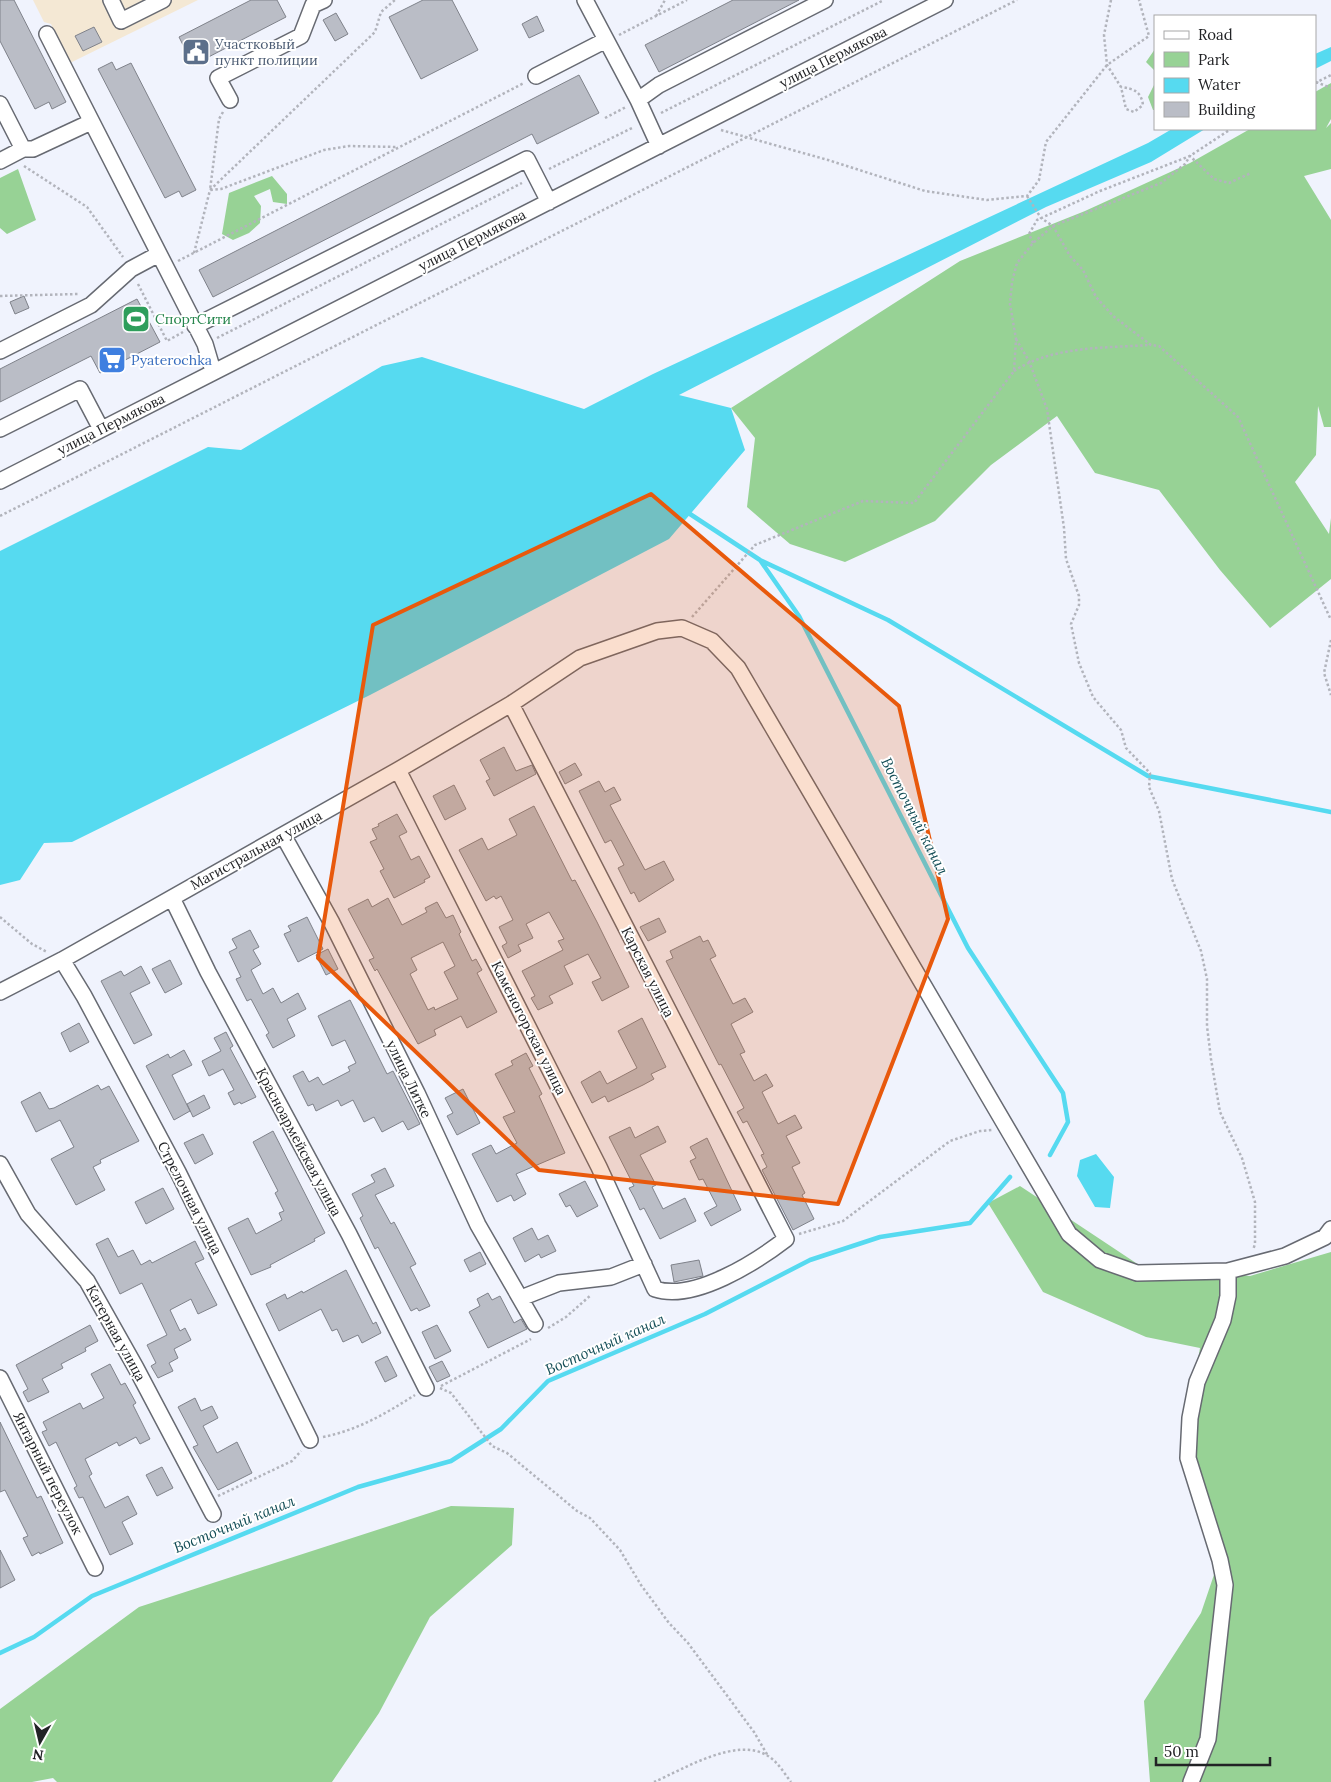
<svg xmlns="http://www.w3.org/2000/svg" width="1331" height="1782" viewBox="0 0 1331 1782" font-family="Lora,serif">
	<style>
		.medical { fill: #f4e8d4 }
		.green { fill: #97d295 }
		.water { fill: #56daf0 }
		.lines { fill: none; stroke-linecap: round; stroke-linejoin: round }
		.stream { stroke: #56daf0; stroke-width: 4.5 }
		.building { fill: #babdc6; stroke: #7f828a; fill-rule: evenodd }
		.minor-casing { stroke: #676a72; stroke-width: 18 }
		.path { stroke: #b2b4bc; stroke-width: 2.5; stroke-dasharray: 2.5 2.5; stroke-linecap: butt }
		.minor { stroke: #fff; stroke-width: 15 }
		.marked { fill: #e8590c; fill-opacity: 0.2; stroke: #e8590c; stroke-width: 4; stroke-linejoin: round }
		.labels { text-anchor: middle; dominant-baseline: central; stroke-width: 4; stroke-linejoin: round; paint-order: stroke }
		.service-label { font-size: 14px; fill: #4e5e75; stroke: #fff; text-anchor: start }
		.street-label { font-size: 14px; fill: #222326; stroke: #fff }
		.leisure-label { font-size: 14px; fill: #27864d; stroke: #fff; text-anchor: start }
		.shop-label { font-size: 14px; fill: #366cbe; stroke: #fff; text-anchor: start }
		.water-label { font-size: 15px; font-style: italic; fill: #134d56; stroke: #fff }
	</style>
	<rect width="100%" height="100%" fill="#f0f3fd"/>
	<path class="medical" d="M 33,0 L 198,0 L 70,63 L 51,24 L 44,22 Z"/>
	<path class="green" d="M 1155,49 L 1155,71 L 1146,62 Z
		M 1155,83 L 1155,110 L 1153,110 L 1148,97 Z
		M 1331,83 L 1331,119 L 1326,128 L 1331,123 L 1331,169 L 1304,176 L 1331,220 L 1331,427 L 1324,427 L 1318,406 L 1316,455 L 1295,482 L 1329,534 L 1331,518 L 1331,579 L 1270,628 L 1220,570 L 1159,490 L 1095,473 L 1057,416 L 991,465 L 935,521 L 845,562 L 790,544 L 747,507 L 755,438 L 731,408 L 960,261 L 1085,211 L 1190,163 L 1250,129 L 1315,129 L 1315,92 Z
		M 18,169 L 36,220 L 7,234 L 0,228 L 0,178 Z
		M 272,176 L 287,194 L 287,204 L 273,202 L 270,189 L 254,196 L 261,206 L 260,223 L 249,233 L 233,240 L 222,234 L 229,193 Z
		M 1020,1186 L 1139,1265 L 1250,1276 L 1331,1252 L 1331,1782 L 1150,1782 L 1144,1701 L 1201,1613 L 1219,1560 L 1181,1455 L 1200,1348 L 1146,1337 L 1043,1292 L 988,1203 Z
		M 451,1506 L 514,1508 L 512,1545 L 430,1617 L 379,1713 L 332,1782 L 57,1782 L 53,1778 L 32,1782 L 0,1782 L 0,1709 L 139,1607 Z"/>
	<path class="water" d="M 1331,47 L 1331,61 L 1315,69 L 1315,54 Z
		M 1172,129 L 1205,129 L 1151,162 L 1046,207 L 679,395 L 731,408 L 745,450 L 669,539 L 370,695 L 72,842 L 44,843 L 20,880 L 0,885 L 0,551 L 208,447 L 241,450 L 382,366 L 422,357 L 584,409 L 653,374 L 1148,143 Z
		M 1096,1154 L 1114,1177 L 1110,1208 L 1095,1207 L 1077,1176 L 1080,1160 Z"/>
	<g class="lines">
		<path class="stream" d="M 690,514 L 760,560 L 799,616 L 968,948 L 1063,1093 L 1068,1122 L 1050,1155
			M 760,560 L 888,620 L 1148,776 L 1331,812
			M 0,1653 L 34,1637 L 92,1596 L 358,1487 L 451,1461 L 501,1429 L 548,1381 L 705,1314 L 810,1260 L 880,1237 L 970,1223 L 1010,1177"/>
	</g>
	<path class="building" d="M 0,0 L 14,0 L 66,102 L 52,109 L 49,102 L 35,109 L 0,41 Z
		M 251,0 L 277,0 L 286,17 L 193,65 L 179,37 Z
		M 423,0 L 452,0 L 478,50 L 421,79 L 389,17 Z
		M 733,0 L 799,0 L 659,72 L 645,45 Z
		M 336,13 L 348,34 L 335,41 L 323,20 Z
		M 537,16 L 544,31 L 529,38 L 522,24 Z
		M 94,27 L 102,42 L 83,51 L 75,36 Z
		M 112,62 L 116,70 L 131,63 L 196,190 L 182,197 L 179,191 L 165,198 L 98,69 Z
		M 579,75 L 599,113 L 537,144 L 532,134 L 213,297 L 199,270 Z
		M 24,296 L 29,308 L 15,314 L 10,302 Z
		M 137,299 L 160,342 L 100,373 L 91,356 L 0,402 L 0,369 Z
		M 504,747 L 516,771 L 532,765 L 536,774 L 494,796 L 486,781 L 490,779 L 480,760 Z
		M 575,763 L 582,775 L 565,784 L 559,772 Z
		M 599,781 L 605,792 L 614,787 L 621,800 L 610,805 L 645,870 L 664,861 L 674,880 L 639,902 L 634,892 L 631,894 L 618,868 L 624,865 L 611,840 L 605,843 L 579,791 Z
		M 454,785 L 466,809 L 445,820 L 433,796 Z
		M 534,806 L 572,881 L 575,880 L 597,922 L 629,987 L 602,1001 L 592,982 L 601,978 L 588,954 L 564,966 L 573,984 L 549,996 L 553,1003 L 538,1010 L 531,998 L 535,996 L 522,971 L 563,950 L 558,941 L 564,939 L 549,912 L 526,924 L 533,938 L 518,945 L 521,951 L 508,958 L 502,946 L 507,943 L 499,927 L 513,920 L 501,896 L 496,899 L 494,896 L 486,901 L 459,850 L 482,838 L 488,850 L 517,835 L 509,819 Z
		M 397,814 L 407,832 L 399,836 L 411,860 L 419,856 L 430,877 L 424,880 L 425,882 L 394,898 L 380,871 L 384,869 L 370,842 L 377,839 L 372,829 L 379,826 L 378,824 Z
		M 388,898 L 402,925 L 427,912 L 425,908 L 437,902 L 446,918 L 453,915 L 461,932 L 459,934 L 472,961 L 476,959 L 482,970 L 477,973 L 497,1012 L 467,1028 L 461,1016 L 434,1030 L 436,1035 L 418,1044 L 377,969 L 375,971 L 369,960 L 374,958 L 348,909 L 368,899 L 372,907 ZM 443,942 L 455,966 L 444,972 L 458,999 L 435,1010 L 434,1007 L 428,1010 L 410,974 L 417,970 L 411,958 Z
		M 307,917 L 323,949 L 298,962 L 284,934 L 291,931 L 288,926 Z
		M 659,918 L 666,932 L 648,941 L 640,927 Z
		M 250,930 L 259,947 L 253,950 L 261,964 L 251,970 L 263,994 L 273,988 L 281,1003 L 298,993 L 306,1009 L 287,1019 L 295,1036 L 273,1048 L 266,1035 L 269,1033 L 251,999 L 247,1001 L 236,979 L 241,977 L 229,952 L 237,948 L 232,939 Z
		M 700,936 L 703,942 L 708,940 L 716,956 L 710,959 L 733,1004 L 745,998 L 753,1012 L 731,1024 L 745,1052 L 740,1054 L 754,1081 L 766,1074 L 773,1086 L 762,1092 L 778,1124 L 795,1115 L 802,1128 L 786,1136 L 800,1163 L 792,1167 L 805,1193 L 802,1195 L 814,1219 L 793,1230 L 762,1170 L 767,1167 L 761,1155 L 764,1154 L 747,1121 L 743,1123 L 737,1112 L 744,1108 L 721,1064 L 719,1065 L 666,961 L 673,958 L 670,951 Z
		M 328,949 L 338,969 L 326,975 L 316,955 Z
		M 170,960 L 182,984 L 165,993 L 152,969 Z
		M 141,966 L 150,983 L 130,993 L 152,1035 L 134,1044 L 101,981 L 121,971 L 124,976 Z
		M 350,1000 L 387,1074 L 393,1071 L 420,1124 L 408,1130 L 403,1121 L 382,1132 L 374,1117 L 364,1122 L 353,1100 L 341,1106 L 338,1100 L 316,1111 L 313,1104 L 308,1106 L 293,1076 L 303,1071 L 309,1082 L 318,1077 L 323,1085 L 350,1071 L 348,1067 L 356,1063 L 345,1040 L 332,1046 L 318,1016 Z
		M 642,1018 L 666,1067 L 651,1074 L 654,1079 L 643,1085 L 608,1102 L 605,1096 L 592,1103 L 581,1082 L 600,1071 L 607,1084 L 637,1068 L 618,1031 Z
		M 79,1023 L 89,1042 L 70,1052 L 61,1033 Z
		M 226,1032 L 233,1046 L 230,1048 L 256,1097 L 241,1104 L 240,1102 L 234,1105 L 228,1093 L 234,1090 L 223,1069 L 209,1076 L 202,1061 L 221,1051 L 214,1038 Z
		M 184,1050 L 192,1065 L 172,1075 L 190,1111 L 174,1120 L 146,1066 L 168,1054 L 170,1058 Z
		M 526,1053 L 533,1066 L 529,1068 L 542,1094 L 539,1096 L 565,1153 L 516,1174 L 526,1194 L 514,1201 L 511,1195 L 497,1202 L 472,1154 L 491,1145 L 496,1154 L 517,1143 L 503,1117 L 515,1112 L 495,1074 L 513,1065 L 511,1061 Z
		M 98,1085 L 101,1090 L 109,1086 L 139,1141 L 100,1160 L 101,1163 L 93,1167 L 105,1190 L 76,1205 L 51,1159 L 74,1147 L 60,1120 L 36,1132 L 21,1102 L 40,1092 L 49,1109 L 54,1108 Z
		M 463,1089 L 480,1123 L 457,1135 L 447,1116 L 453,1113 L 445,1098 Z
		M 204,1095 L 210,1108 L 193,1117 L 187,1104 Z
		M 658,1126 L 666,1142 L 640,1155 L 656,1185 L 652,1187 L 663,1209 L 685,1198 L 696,1221 L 660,1239 L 644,1208 L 640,1210 L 634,1197 L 629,1188 L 634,1186 L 609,1137 L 630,1127 L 635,1138 Z
		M 273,1131 L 325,1233 L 314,1239 L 315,1241 L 270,1265 L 271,1267 L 251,1275 L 228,1228 L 248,1218 L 256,1234 L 282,1220 L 279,1213 L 284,1211 L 275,1193 L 278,1191 L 253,1142 Z
		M 203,1134 L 213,1154 L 195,1164 L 184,1143 Z
		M 707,1138 L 741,1210 L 711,1226 L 704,1213 L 717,1206 L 703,1179 L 699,1180 L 690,1161 L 696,1158 L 690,1147 Z
		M 385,1168 L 394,1186 L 375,1195 L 391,1224 L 394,1222 L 416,1264 L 410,1267 L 430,1306 L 419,1311 L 417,1308 L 411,1311 L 378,1247 L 375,1249 L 360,1218 L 363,1216 L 352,1194 L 375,1182 L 371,1175 Z
		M 585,1181 L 598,1206 L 577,1217 L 570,1205 L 566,1207 L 559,1194 Z
		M 163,1188 L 174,1209 L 146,1224 L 135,1202 Z
		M 532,1228 L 538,1240 L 548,1235 L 556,1251 L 541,1258 L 539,1254 L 525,1262 L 513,1238 Z
		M 108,1238 L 118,1257 L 133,1250 L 141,1265 L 150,1260 L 152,1263 L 195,1241 L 204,1259 L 195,1263 L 217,1305 L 198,1314 L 191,1299 L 170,1310 L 180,1331 L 185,1328 L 191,1340 L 174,1349 L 178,1358 L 169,1363 L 173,1371 L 158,1378 L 151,1366 L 156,1363 L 147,1345 L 167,1335 L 142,1283 L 120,1294 L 96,1244 Z
		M 480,1252 L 486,1264 L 470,1272 L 464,1260 Z
		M 699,1260 L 703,1276 L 674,1282 L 671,1265 Z
		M 346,1270 L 373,1324 L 376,1322 L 381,1333 L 362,1343 L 358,1335 L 343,1342 L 337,1329 L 332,1331 L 321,1309 L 279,1331 L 266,1304 L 285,1294 L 287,1299 L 302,1291 L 303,1293 Z
		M 488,1293 L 492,1300 L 500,1296 L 514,1323 L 521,1319 L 527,1329 L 488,1348 L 469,1312 L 480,1306 L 477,1299 Z
		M 90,1325 L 98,1341 L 85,1348 L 86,1351 L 61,1364 L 63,1368 L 42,1379 L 49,1392 L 28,1402 L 23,1392 L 28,1389 L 16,1365 Z
		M 437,1325 L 451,1351 L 435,1359 L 422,1332 Z
		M 387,1356 L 397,1376 L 385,1382 L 375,1362 Z
		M 442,1361 L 450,1376 L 437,1382 L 429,1367 Z
		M 110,1364 L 121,1385 L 125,1383 L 136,1403 L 133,1405 L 150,1439 L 140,1444 L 136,1437 L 119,1446 L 117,1442 L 85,1459 L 92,1474 L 89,1476 L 105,1508 L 128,1496 L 137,1514 L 122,1522 L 133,1544 L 110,1555 L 83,1497 L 79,1498 L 74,1488 L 77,1486 L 56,1442 L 49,1446 L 42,1432 L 47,1430 L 43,1422 L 80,1403 L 83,1409 L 104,1398 L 91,1374 Z
		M 195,1398 L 201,1411 L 212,1406 L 218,1418 L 203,1426 L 217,1453 L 237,1442 L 252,1473 L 218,1490 L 193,1447 L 198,1445 L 178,1407 Z
		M 0,1422 L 37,1498 L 41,1496 L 63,1543 L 40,1554 L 39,1552 L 32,1556 L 23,1538 L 28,1536 L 5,1490 L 0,1492 Z
		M 162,1467 L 173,1488 L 157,1496 L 146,1475 Z
		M 0,1550 L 15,1580 L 0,1588 Z"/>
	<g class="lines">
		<defs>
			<path id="minor" d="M 111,0 L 121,21 L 163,0
				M 585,0 L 638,100 L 659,146
				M 47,34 L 205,344 L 213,371
				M 536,76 L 606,40
				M 230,100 L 218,78 L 301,36 L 313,5 L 324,0
				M 638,100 L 659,85 L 825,0
				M 0,104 L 23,149
				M 0,161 L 23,149 L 33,149 L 91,122
				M 195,326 L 527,159 L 549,202
				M 0,351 L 91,305 L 131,269 L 159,254
				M 0,429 L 80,389 L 101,429
				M 0,481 L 945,0
				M 398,770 L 599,1167 L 655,1289 C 694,1302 756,1262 786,1239 L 511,704
				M 283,835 L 332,923 L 417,1093 L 478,1225 L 535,1324
				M 172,898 L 208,972 L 349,1234 L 426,1388
				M 62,960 L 84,996 L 178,1172 L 310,1440
				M 0,992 L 62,960 L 398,770 L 511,704 L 580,658 L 657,631 L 682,628 L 712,641 L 738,668 L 1069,1234 L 1100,1260 L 1137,1273 L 1228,1271 L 1285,1256 L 1325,1237 L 1331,1229
				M 0,1164 L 28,1214 L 87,1281 L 136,1368 L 213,1514
				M 521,1298 L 559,1283 L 611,1277 L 644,1264
				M 0,1378 L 95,1568
				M 1191,1782 L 1208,1739 L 1225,1585 L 1220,1560 L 1188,1458 L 1190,1418 L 1197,1382 L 1223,1320 L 1228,1296 L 1228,1271"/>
		</defs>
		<use href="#minor" class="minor-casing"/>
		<path class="path" d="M 1111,0 L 1104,35 L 1107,65 L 1121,87 L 1126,109 L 1134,112 L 1143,105 C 1141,91 1134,89 1121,87
			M 656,16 L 665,0
			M 619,35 L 687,0
			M 1316,82 L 1331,88
			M 1315,83 L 1331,75
			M 223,112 L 219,119 L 210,190 L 221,189 L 324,150 L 349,146 L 398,147
			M 661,113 L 884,0
			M 605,118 L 626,107
			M 721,130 L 828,160 L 925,191 L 987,200 L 1027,196 L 1039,180 L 1046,142 L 1107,65 L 1149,36 L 1139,0
			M 24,166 L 87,207 L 123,257
			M 549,169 L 634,127
			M 1027,196 L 1041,218 L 1053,226 L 1070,256 L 1083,270 L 1096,297 L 1113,316 L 1151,345 L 1159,346 L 1238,417 L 1331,620
			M 1033,243 L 1029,234 L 1037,220 L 1100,191 L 1190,156 L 1231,129
			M 194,253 L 210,190 L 375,32 L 381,12 L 395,0
			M 178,261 L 524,83
			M 138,284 L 167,341 L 183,332
			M 0,296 L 79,294
			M 217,338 L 522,183
			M 1016,339 L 1029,361 L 1047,409 L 1064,528 L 1066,559 L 1079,596 L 1079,605 L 1071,624 L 1079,663 L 1093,697 L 1121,730 L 1126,748 L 1150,773 L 1149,787 L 1159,811 L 1172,879 L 1201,951 L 1207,979 L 1207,1026 L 1211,1059 L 1220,1112 L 1242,1158 L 1255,1202 L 1255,1244 L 1253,1250
			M 1014,371 C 1052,346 1105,348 1149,345
			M 0,516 L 1017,0
			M 692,617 L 755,545 L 863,501 L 914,503 L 1014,371 L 1016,339 L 1010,304 L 1012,282 L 1017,263 L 1033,243 L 1053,226 L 1161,183 L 1185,164 L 1190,156 L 1214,179 L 1229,183 L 1251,173
			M 1331,640 L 1324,673 L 1331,695
			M 0,917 L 32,944 L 47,952
			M 799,1234 L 843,1221 L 950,1141 L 980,1131 L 992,1130
			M 548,1328 L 566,1317 L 591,1295
			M 441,1386 L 531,1339
			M 440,1388 L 451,1393 L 492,1446 L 507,1453 L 577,1511 L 590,1518 L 620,1550 L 641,1585 L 669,1623 L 688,1643 L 754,1732 L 768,1756
			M 323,1437 C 358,1430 385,1414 415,1395
			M 218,1496 L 292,1461 L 301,1451
			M 654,1782 C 684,1769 737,1736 768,1756 C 778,1762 784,1773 791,1782"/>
		<use href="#minor" class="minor"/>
	</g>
	<path class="marked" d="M 651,494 L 899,706 L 948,919 L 838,1204 L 539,1170 L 318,958 L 373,625 Z"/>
	<defs>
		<symbol id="civic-square" viewBox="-11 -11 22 22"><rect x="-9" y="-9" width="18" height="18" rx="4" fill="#5c6f8a" stroke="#fff"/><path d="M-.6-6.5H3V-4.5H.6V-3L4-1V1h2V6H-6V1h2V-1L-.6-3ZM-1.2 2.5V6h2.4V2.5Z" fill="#fff"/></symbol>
		<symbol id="stadium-square" viewBox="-11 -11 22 22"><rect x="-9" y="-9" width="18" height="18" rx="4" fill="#2e9e5b" stroke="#fff"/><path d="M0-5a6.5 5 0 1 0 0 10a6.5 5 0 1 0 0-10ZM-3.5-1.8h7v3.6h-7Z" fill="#fff"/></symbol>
		<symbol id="supermarket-square" viewBox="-11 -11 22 22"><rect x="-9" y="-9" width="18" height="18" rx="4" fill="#3f7fe0" stroke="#fff"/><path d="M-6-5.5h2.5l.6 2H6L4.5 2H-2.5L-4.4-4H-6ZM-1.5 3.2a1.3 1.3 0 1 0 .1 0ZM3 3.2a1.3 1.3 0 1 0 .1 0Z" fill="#fff"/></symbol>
	</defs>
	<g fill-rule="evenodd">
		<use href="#civic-square" x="180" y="36" width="32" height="32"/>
		<use href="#stadium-square" x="120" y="303" width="32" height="32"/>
		<use href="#supermarket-square" x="96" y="344" width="32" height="32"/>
	</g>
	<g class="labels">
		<g class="service-label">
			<text x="215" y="44">Участковый<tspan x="215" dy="16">пункт полиции</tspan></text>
		</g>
		<g class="street-label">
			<text transform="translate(833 57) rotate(-27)">улица Пермякова</text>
			<text transform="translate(472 240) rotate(-27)">улица Пермякова</text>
			<text transform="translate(111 424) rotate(-27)">улица Пермякова</text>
			<text transform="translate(256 850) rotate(-29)">Магистральная улица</text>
			<text transform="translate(648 972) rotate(63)">Карская улица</text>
			<text transform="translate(529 1028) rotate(63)">Каменогорская улица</text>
			<text transform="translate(409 1079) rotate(64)">улица Литке</text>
			<text transform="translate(299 1142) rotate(62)">Красноармейская улица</text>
			<text transform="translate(190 1198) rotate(63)">Стрелочная улица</text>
			<text transform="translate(116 1333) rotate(61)">Катерная улица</text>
			<text transform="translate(48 1473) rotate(63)">Янтарный переулок</text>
		</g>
		<g class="leisure-label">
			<text x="155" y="319">СпортСити</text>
		</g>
		<g class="shop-label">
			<text x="131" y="360">Pyaterochka</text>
		</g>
		<g class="water-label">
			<text transform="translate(915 816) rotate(63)">Восточный канал</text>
			<text transform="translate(605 1344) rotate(-24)">Восточный канал</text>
			<text transform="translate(234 1524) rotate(-22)">Восточный канал</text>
		</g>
	</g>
	<rect x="1154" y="15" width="162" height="115" fill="#ffffff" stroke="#a7a7a8"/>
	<rect x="1164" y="31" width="25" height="8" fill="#ffffff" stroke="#a7a7a8"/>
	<text x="1198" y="40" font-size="15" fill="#222326">Road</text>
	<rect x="1164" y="52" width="25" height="15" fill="#97d295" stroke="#a7a7a8"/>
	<text x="1198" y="65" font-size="15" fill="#222326">Park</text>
	<rect x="1164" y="78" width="25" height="15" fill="#56daf0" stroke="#a7a7a8"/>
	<text x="1198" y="90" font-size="15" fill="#222326">Water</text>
	<rect x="1164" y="102" width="25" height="15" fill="#babdc6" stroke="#a7a7a8"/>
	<text x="1198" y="115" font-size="15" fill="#222326">Building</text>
	<g transform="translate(40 1742) rotate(188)" stroke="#ffffff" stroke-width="4" paint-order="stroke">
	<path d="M0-4L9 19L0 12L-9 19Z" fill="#222326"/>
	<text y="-8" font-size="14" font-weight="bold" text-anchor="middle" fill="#222326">N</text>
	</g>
	<path d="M1156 1757v8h114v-8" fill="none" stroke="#222326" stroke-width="2.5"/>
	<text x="1164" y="1757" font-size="15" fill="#222326" stroke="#ffffff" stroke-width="4" paint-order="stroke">50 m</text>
</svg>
